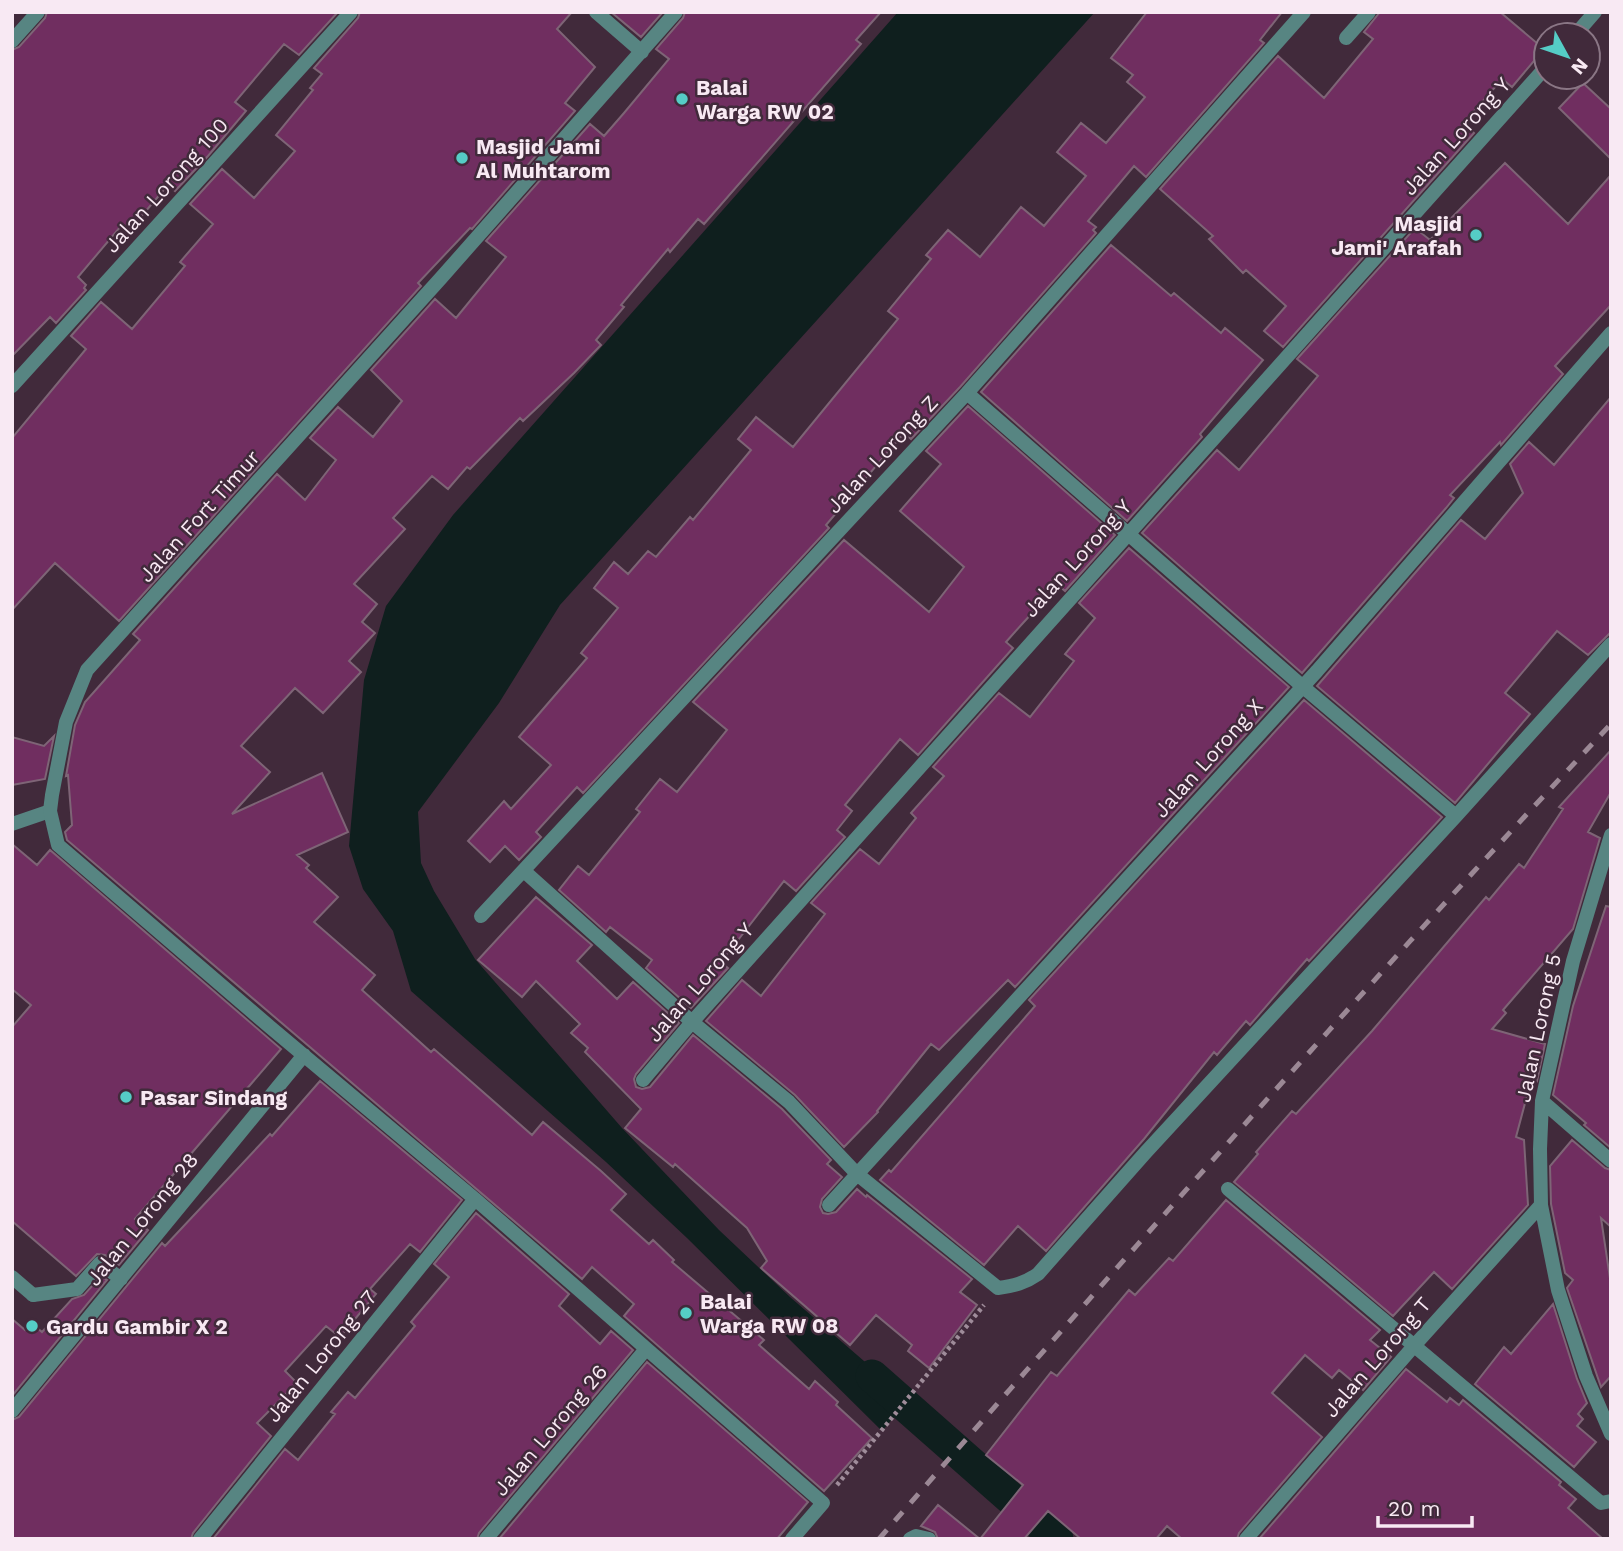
<svg xmlns="http://www.w3.org/2000/svg" width="1623" height="1551" viewBox="0 0 1623 1551" font-family="'Work Sans',sans-serif">
	<style>
		.water { fill: #0f1f1e }
		.lines { fill: none; stroke-linecap: round; stroke-linejoin: round }
		.canal { stroke: #0f1f1e; stroke-width: 33 }
		.building { fill: #702e60; stroke: #7e6476; stroke-width: 2 }
		.path { stroke: #9f8c9a; stroke-width: 4.5; stroke-dasharray: 3.5 3.5; stroke-linecap: butt }
		.service { stroke: #578582; stroke-width: 14 }
		.minor { stroke: #578582; stroke-width: 14 }
		.rail { stroke: #9b8895; stroke-width: 5; stroke-dasharray: 12 12; stroke-linecap: butt }
		.poi-dot { fill: #55cdc6; stroke: #412a3b; stroke-width: 2.5 }
		.labels { text-anchor: middle; dominant-baseline: central; stroke-width: 5; stroke-linejoin: round; paint-order: stroke }
		.poi-label { font-size: 21px; font-weight: bold; fill: #f8e9f3; stroke: #412a3b; text-anchor: start }
		.street-label { font-size: 21px; fill: #f8e9f3; stroke: #412a3b }
	</style>
	<rect width="100%" height="100%" fill="#412a3b"/>
	<path class="water" d="M 898,12 L 1095,12 L 560,605 L 499,703 L 418,812 L 421,863 L 434,891 L 475,959 L 622,1128 L 719,1230 L 790,1297 L 909,1400 L 882,1431 L 687,1238 L 606,1162 L 411,991 L 393,931 L 363,889 L 349,846 L 364,680 L 386,606 L 453,515 Z"/>
	<g class="lines">
		<path class="canal" d="M 872,1376 L 1057,1539"/>
	</g>
	<path class="building" d="M 47,12 L 338,12 L 299,55 L 284,44 L 235,102 L 246,111 L 208,156 L 175,191 L 168,185 L 128,232 L 121,226 L 78,277 L 86,285 L 84,288 L 86,290 L 56,323 L 50,317 L 12,356 L 12,50 L 19,47 L 45,18 Z
		M 360,12 L 572,12 L 557,29 L 595,67 L 565,103 L 575,111 L 472,229 L 470,228 L 418,283 L 421,286 L 119,621 L 55,563 L 12,610 L 12,438 L 86,349 L 71,336 L 101,302 L 132,329 L 185,266 L 180,262 L 213,224 L 190,204 L 222,169 L 254,198 L 295,151 L 276,135 L 313,90 L 310,88 L 322,74 L 314,68 L 358,18 Z
		M 611,12 L 663,12 L 641,37 Z
		M 685,12 L 881,12 L 856,40 L 861,44 L 704,224 L 698,219 L 670,252 L 668,249 L 621,305 L 624,307 L 596,340 L 601,345 L 574,373 L 523,421 L 520,418 L 470,469 L 467,467 L 448,489 L 432,476 L 393,518 L 405,529 L 354,584 L 377,604 L 362,622 L 375,633 L 349,661 L 361,672 L 323,713 L 295,688 L 241,746 L 270,772 L 232,814 L 322,773 L 348,832 L 297,855 L 309,865 L 306,868 L 338,897 L 314,922 L 375,975 L 362,990 L 431,1052 L 434,1049 L 532,1135 L 543,1122 L 601,1171 L 626,1194 L 611,1210 L 649,1244 L 653,1240 L 674,1260 L 672,1262 L 764,1340 L 759,1345 L 809,1389 L 815,1381 L 838,1402 L 836,1405 L 872,1438 L 824,1491 L 624,1316 L 634,1304 L 592,1267 L 582,1279 L 67,840 L 65,832 L 72,825 L 68,775 L 66,776 L 75,725 L 85,702 L 140,640 L 133,634 L 277,474 L 305,500 L 336,460 L 310,438 L 338,407 L 373,437 L 402,401 L 371,370 L 435,299 L 456,318 L 506,257 L 486,241 L 590,124 L 604,136 L 624,113 L 669,59 L 656,49 L 683,18 Z
		M 1147,12 L 1282,12 L 1260,40 L 1264,43 L 1146,177 L 1134,166 L 1088,221 L 1096,227 L 1093,230 L 1096,233 L 960,387 L 911,439 L 904,433 L 826,525 L 829,528 L 583,793 L 577,787 L 536,832 L 541,837 L 519,860 L 505,846 L 490,862 L 468,841 L 504,801 L 511,809 L 551,765 L 519,737 L 587,658 L 581,653 L 618,608 L 594,588 L 614,562 L 628,574 L 648,551 L 656,557 L 690,517 L 693,520 L 751,450 L 738,439 L 756,417 L 793,447 L 898,319 L 888,311 L 931,259 L 926,255 L 948,230 L 980,257 L 1021,207 L 1044,226 L 1086,176 L 1057,152 L 1081,123 L 1106,143 L 1145,97 L 1127,82 L 1133,75 L 1111,58 Z
		M 1380,12 L 1500,12 L 1544,49 L 1512,87 L 1502,79 L 1464,123 L 1474,133 L 1283,347 L 1264,331 L 1286,306 L 1246,270 L 1243,273 L 1209,239 L 1213,236 L 1160,189 L 1278,56 L 1324,98 L 1373,39 L 1364,32 Z
		M 1583,83 L 1611,109 L 1611,159 L 1559,108 Z
		M 1505,163 L 1568,224 L 1611,175 L 1611,305 L 1555,366 L 1563,374 L 1501,445 L 1500,442 L 1450,495 L 1454,498 L 1446,508 L 1302,673 L 1142,533 L 1217,450 L 1239,470 L 1318,376 L 1297,359 L 1415,228 L 1430,240 Z
		M 1111,245 L 1171,296 L 1174,293 L 1221,333 L 1225,328 L 1263,360 L 1200,434 L 1202,437 L 1127,521 L 981,392 Z
		M 1611,397 L 1611,632 L 1588,655 L 1557,631 L 1505,693 L 1530,714 L 1455,803 L 1317,686 L 1461,520 L 1485,539 L 1523,493 L 1510,464 L 1529,442 L 1554,465 Z
		M 968,406 L 1115,535 L 1065,591 L 1058,585 L 1023,623 L 1006,642 L 1013,648 L 918,755 L 900,739 L 845,805 L 852,811 L 837,830 L 845,837 L 796,891 L 784,881 L 721,962 L 728,968 L 691,1008 L 646,968 L 652,960 L 610,927 L 606,932 L 559,890 L 578,866 L 589,875 L 640,812 L 636,809 L 660,779 L 677,792 L 727,730 L 693,702 L 844,540 L 929,612 L 964,567 L 900,511 L 941,464 L 926,451 Z
		M 1129,548 L 1289,687 L 1015,987 L 1008,980 L 939,1050 L 931,1044 L 877,1111 L 878,1112 L 844,1147 L 795,1095 L 706,1021 L 742,980 L 761,996 L 825,914 L 811,903 L 860,849 L 879,864 L 916,818 L 911,813 L 944,776 L 933,767 L 999,693 L 1030,717 L 1074,661 L 1065,654 L 1095,618 L 1079,603 Z
		M 1304,700 L 1442,817 L 1309,961 L 1307,959 L 1250,1025 L 1246,1021 L 1217,1055 L 1214,1052 L 1144,1139 L 1046,1251 L 1018,1226 L 984,1265 L 880,1180 L 889,1170 L 891,1172 L 1035,1006 L 1029,1000 Z
		M 54,736 L 45,779 L 12,785 L 12,737 L 44,746 Z
		M 1611,750 L 1611,792 L 1588,832 L 1600,838 L 1573,929 L 1503,1010 L 1506,1013 L 1492,1029 L 1545,1044 L 1537,1081 L 1532,1077 L 1516,1137 L 1524,1140 L 1528,1205 L 1452,1289 L 1434,1272 L 1393,1316 L 1234,1182 L 1258,1154 L 1256,1152 L 1292,1111 L 1296,1114 L 1372,1031 L 1486,897 L 1489,900 L 1519,864 L 1524,868 L 1563,809 L 1559,807 Z
		M 12,844 L 37,865 L 50,850 L 281,1049 L 135,1219 L 148,1230 L 119,1265 L 105,1255 L 97,1254 L 76,1276 L 12,1221 L 12,1027 L 31,1005 L 12,989 Z
		M 536,897 L 592,945 L 577,961 L 617,999 L 633,982 L 679,1023 L 636,1074 L 634,1079 L 636,1087 L 642,1089 L 650,1087 L 693,1035 L 782,1109 L 831,1160 L 827,1164 L 842,1177 L 822,1199 L 820,1207 L 823,1213 L 828,1214 L 836,1212 L 857,1189 L 866,1197 L 867,1195 L 972,1279 L 960,1292 L 977,1305 L 929,1368 L 908,1351 L 912,1345 L 876,1315 L 850,1345 L 761,1268 L 767,1261 L 747,1228 L 675,1164 L 673,1167 L 625,1128 L 641,1109 L 585,1052 L 588,1048 L 571,1033 L 580,1024 L 536,981 L 522,997 L 478,960 Z
		M 1606,906 L 1611,907 L 1611,1148 L 1584,1125 L 1586,1123 L 1553,1095 L 1573,1006 Z
		M 320,1081 L 462,1200 L 420,1252 L 410,1244 L 370,1289 L 376,1294 L 340,1337 L 326,1326 L 285,1371 L 297,1383 L 257,1423 L 271,1436 L 193,1533 L 191,1539 L 12,1539 L 12,1420 L 19,1417 L 162,1243 L 165,1246 L 270,1134 L 272,1136 Z
		M 1572,1140 L 1605,1168 L 1611,1170 L 1611,1227 L 1601,1218 L 1611,1285 L 1611,1376 L 1601,1387 L 1567,1288 L 1573,1280 L 1565,1273 L 1551,1204 L 1550,1166 Z
		M 1226,1200 L 1380,1330 L 1370,1340 L 1391,1357 L 1363,1390 L 1339,1370 L 1332,1378 L 1305,1355 L 1272,1393 L 1322,1437 L 1239,1533 L 1237,1539 L 1182,1539 L 1167,1526 L 1156,1539 L 1081,1539 L 1048,1511 L 1024,1539 L 938,1539 L 935,1532 L 921,1526 L 938,1505 L 980,1539 L 1023,1485 L 986,1455 L 1051,1372 L 1057,1376 L 1129,1290 L 1135,1295 L 1169,1258 L 1173,1261 Z
		M 476,1213 L 569,1294 L 559,1306 L 600,1344 L 611,1331 L 633,1350 L 479,1533 L 477,1539 L 213,1539 L 285,1449 L 298,1460 L 335,1414 L 331,1412 L 348,1392 L 355,1398 L 415,1326 L 411,1322 L 449,1277 L 434,1264 Z
		M 101,1276 L 107,1280 L 12,1396 L 12,1319 L 25,1330 L 31,1323 L 42,1332 L 72,1299 L 84,1295 Z
		M 1553,1304 L 1577,1379 L 1587,1403 L 1578,1414 L 1583,1419 L 1577,1426 L 1596,1442 L 1574,1467 L 1475,1384 L 1504,1347 L 1511,1354 Z
		M 647,1362 L 808,1502 L 777,1539 L 499,1539 Z
		M 1406,1369 L 1447,1402 L 1450,1398 L 1459,1405 L 1463,1400 L 1561,1482 L 1559,1485 L 1576,1499 L 1568,1508 L 1603,1539 L 1259,1539 Z"/>
	<g class="lines">
		<path class="path" d="M 837,1485 L 984,1305"/>
		<path class="service" d="M 1346,38 L 1369,12
			M 12,824 L 50,811
			M 12,1277 L 33,1295"/>
		<path class="minor" d="M 596,12 L 642,52
			M 676,12 L 441,278 L 87,670 L 66,722 L 52,795 L 50,811 L 58,845 L 270,1027 L 475,1199 L 823,1503 L 792,1539
			M 1575,35 L 1595,12
			M 12,41 L 38,12
			M 12,386 L 351,12
			M 967,393 L 1302,686 L 1456,816
			M 1611,835 L 1573,961 L 1542,1101 L 1540,1149 L 1541,1205 L 1558,1290 L 1586,1376 L 1611,1434
			M 524,871 L 692,1022 L 789,1102 L 857,1174 L 998,1288 C 1014,1286 1025,1283 1038,1274 L 1146,1152 L 1456,816 L 1611,644
			M 481,916 L 967,393 L 1304,12
			M 643,1080 L 692,1022 L 1546,67
			M 1542,1101 L 1611,1161
			M 1228,1189 L 1601,1503 L 1611,1501
			M 829,1205 L 1317,671 L 1611,333
			M 33,1295 L 77,1289 L 100,1263 L 121,1279
			M 12,1411 L 304,1055
			M 200,1539 L 475,1199
			M 486,1539 L 646,1349
			M 910,1539 L 916,1536 L 929,1539
			M 1246,1539 L 1413,1347 L 1541,1205"/>
		<path class="rail" d="M 879,1539 C 1119,1264 1361,990 1611,724"/>
	</g>
	<g class="poi-dot">
		<circle cx="682" cy="99" r="7"/>
		<circle cx="462" cy="158" r="7"/>
		<circle cx="1476" cy="235" r="7"/>
		<circle cx="126" cy="1097" r="7"/>
		<circle cx="686" cy="1313" r="7"/>
		<circle cx="32" cy="1326" r="7"/>
	</g>
	<g class="labels">
		<g class="poi-label">
			<text x="696" y="87">Balai<tspan x="696" dy="24">Warga RW 02</tspan></text>
			<text x="476" y="146">Masjid Jami<tspan x="476" dy="24">Al Muhtarom</tspan></text>
			<text x="1462" y="223" text-anchor="end">Masjid<tspan x="1462" dy="24">Jami' Arafah</tspan></text>
			<text x="140" y="1097">Pasar Sindang</text>
			<text x="700" y="1301">Balai<tspan x="700" dy="24">Warga RW 08</tspan></text>
			<text x="46" y="1326">Gardu Gambir X 2</text>
		</g>
		<g class="street-label">
			<text transform="translate(1456 136) rotate(-48)">Jalan Lorong Y</text>
			<text transform="translate(166 185) rotate(-48)">Jalan Lorong 100</text>
			<text transform="translate(882 454) rotate(-47)">Jalan Lorong Z</text>
			<text transform="translate(199 516) rotate(-48)">Jalan Fort Timur</text>
			<text transform="translate(1077 558) rotate(-48)">Jalan Lorong Y</text>
			<text transform="translate(1208 758) rotate(-48)">Jalan Lorong X</text>
			<text transform="translate(700 982) rotate(-49)">Jalan Lorong Y</text>
			<text transform="translate(1538 1028) rotate(-78)">Jalan Lorong 5</text>
			<text transform="translate(142 1219) rotate(-51)">Jalan Lorong 28</text>
			<text transform="translate(321 1356) rotate(-51)">Jalan Lorong 27</text>
			<text transform="translate(1377 1357) rotate(-49)">Jalan Lorong T</text>
			<text transform="translate(550 1430) rotate(-50)">Jalan Lorong 26</text>
		</g>
	</g>
	<rect width="1623" height="1551" fill="none" stroke="#f8e9f3" stroke-width="28"/>
	<g transform="translate(1567 56) rotate(130)"><circle r="33" fill="#412a3b" stroke="#8a7685" stroke-width="2"/>
	<path d="M0-5L12 26L0 18L-12 26Z" fill="#55cdc6"/>
	<text y="-10" font-size="19" font-weight="bold" text-anchor="middle" fill="#f8e9f3">N</text>
	</g>
	<path d="M1378 1516v10h94v-10" fill="none" stroke="#f8e9f3" stroke-width="3.5"/>
	<text x="1388" y="1516" font-size="21" fill="#f8e9f3" stroke="#412a3b" stroke-width="5" paint-order="stroke">20 m</text>
</svg>
